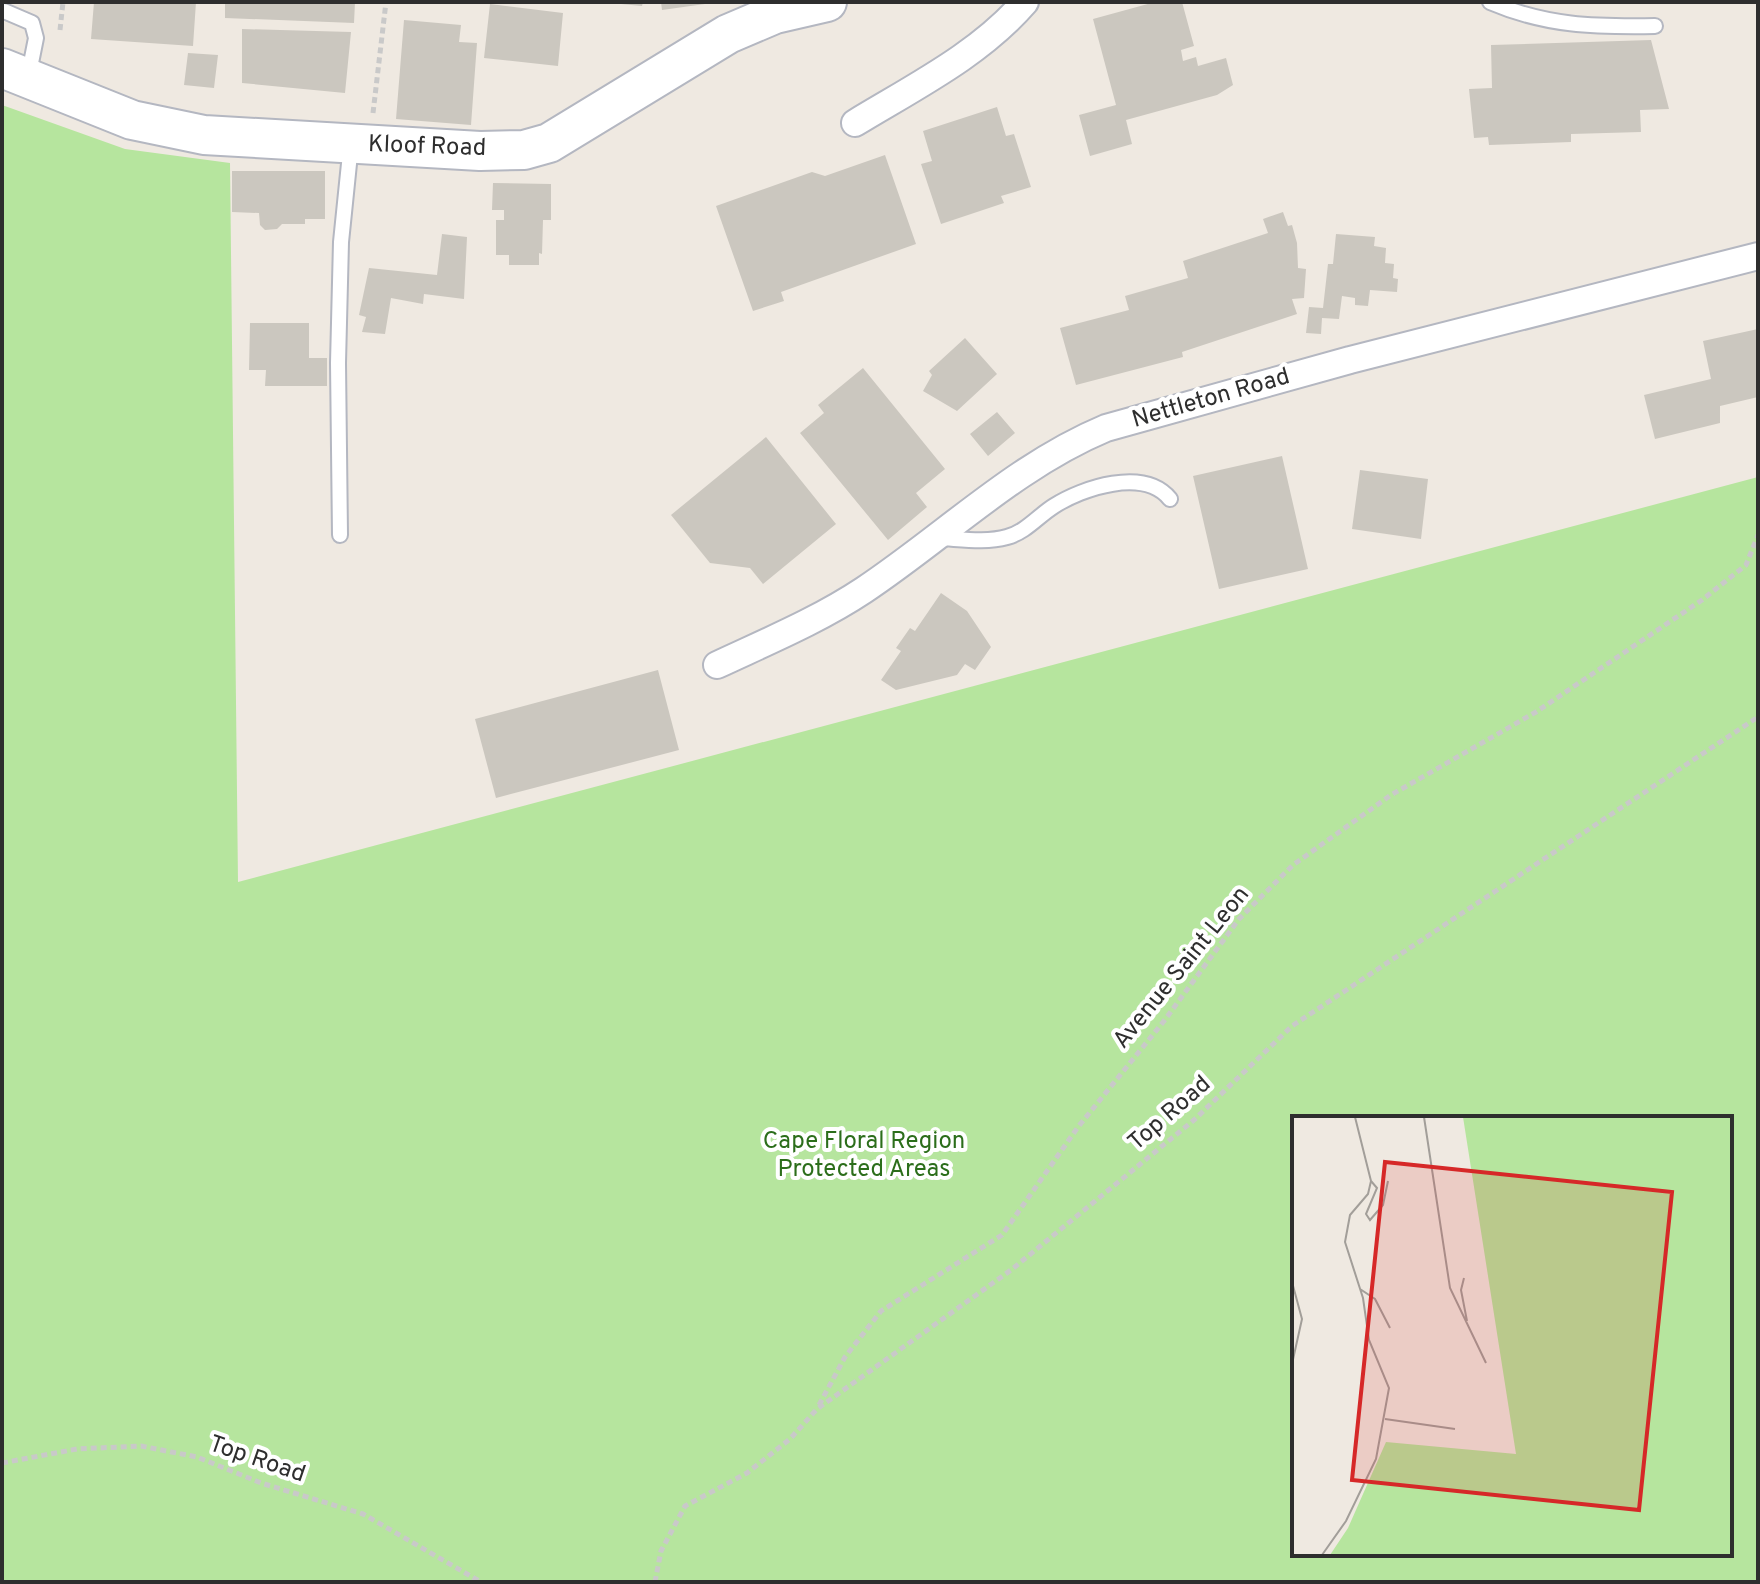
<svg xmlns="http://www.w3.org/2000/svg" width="1760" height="1584" viewBox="0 0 1760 1584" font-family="Overpass,sans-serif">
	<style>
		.green { fill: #b6e59e; fill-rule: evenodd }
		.building { fill: #cbc7bf }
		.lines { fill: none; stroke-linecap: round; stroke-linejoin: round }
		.service-casing { stroke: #b4b7c1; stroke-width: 18 }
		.minor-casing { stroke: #b4b7c1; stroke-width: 30 }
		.secondary-casing { stroke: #b4b7c1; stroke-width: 42 }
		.path { stroke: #c9c9c9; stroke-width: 5; stroke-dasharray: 6 4; stroke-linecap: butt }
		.service { stroke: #fff; stroke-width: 14 }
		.minor { stroke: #fff; stroke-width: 26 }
		.secondary { stroke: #fff; stroke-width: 38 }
		.labels { text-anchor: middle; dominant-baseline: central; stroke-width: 8; stroke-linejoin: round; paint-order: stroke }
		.street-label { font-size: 24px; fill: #2e2e2e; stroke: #fff }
		.park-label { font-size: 24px; fill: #2c6e1b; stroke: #fff }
		.inset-road { fill: none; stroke: #a29e99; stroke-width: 2 }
		.view { fill: #d62828; fill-opacity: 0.15; stroke: #d62828; stroke-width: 4 }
		.inset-edge { fill: none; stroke: #2e2e2e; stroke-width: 4 }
	</style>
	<rect width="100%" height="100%" fill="#efe9e1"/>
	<path class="green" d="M 2,105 L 125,149 L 230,163 L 238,882 L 1758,477 L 1758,1582 L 2,1582 ZM 1294,1118 L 1730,1118 L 1730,1554 L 1294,1554 Z"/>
	<path class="building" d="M 94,2 L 196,2 L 193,46 L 91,39 Z
		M 225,2 L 355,2 L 354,23 L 225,18 Z
		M 621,2 L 643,2 L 642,6 L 621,4 Z
		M 661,2 L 705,2 L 705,4 L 662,10 Z
		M 1155,2 L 1182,2 L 1194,46 L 1181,50 L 1183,61 L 1196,57 L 1198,66 L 1226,58 L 1233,85 L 1217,95 L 1126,120 L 1132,144 L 1090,156 L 1079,115 L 1116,105 L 1093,19 Z
		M 490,4 L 563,13 L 558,66 L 484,58 Z
		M 404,20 L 461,25 L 459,42 L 477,43 L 471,125 L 396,119 Z
		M 242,29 L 351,32 L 345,93 L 242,83 Z
		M 1651,40 L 1669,109 L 1640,110 L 1641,132 L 1571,134 L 1571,142 L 1489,145 L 1488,137 L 1474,138 L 1469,89 L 1492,88 L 1491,45 Z
		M 188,53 L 218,55 L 214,88 L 184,85 Z
		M 997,107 L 1006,136 L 1014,134 L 1031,187 L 1001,196 L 1004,203 L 941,224 L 921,164 L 932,161 L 923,131 Z
		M 885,155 L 916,244 L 781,292 L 784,301 L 753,311 L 716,206 L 812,172 L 825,176 Z
		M 232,171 L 325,171 L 325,219 L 305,219 L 305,224 L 282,224 L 277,229 L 265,230 L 260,225 L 259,213 L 232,212 Z
		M 493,183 L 551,184 L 551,220 L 543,220 L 542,254 L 539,253 L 539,265 L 509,265 L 509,255 L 496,255 L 496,220 L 504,220 L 504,210 L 492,210 Z
		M 1283,212 L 1288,226 L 1292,225 L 1297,243 L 1298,268 L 1306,269 L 1304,298 L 1292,299 L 1297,314 L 1182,352 L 1183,357 L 1076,385 L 1060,328 L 1129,310 L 1125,296 L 1188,278 L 1183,261 L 1268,233 L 1263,219 Z
		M 442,234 L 467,237 L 464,299 L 424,294 L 423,304 L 391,298 L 385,334 L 362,332 L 366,317 L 359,315 L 369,268 L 437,275 Z
		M 1336,234 L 1375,237 L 1374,246 L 1386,248 L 1385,263 L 1394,264 L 1393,278 L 1398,279 L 1397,292 L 1370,290 L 1368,306 L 1355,305 L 1355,298 L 1342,296 L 1339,319 L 1322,318 L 1321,334 L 1306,333 L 1309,307 L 1323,308 L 1328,264 L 1333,264 Z
		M 250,323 L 309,323 L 309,358 L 327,358 L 327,386 L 265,386 L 266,370 L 249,370 Z
		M 1758,329 L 1758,397 L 1720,406 L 1720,423 L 1655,439 L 1644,395 L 1711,379 L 1703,341 Z
		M 965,338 L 997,374 L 957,411 L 923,391 L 932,375 L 929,371 Z
		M 863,368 L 945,469 L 916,493 L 927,507 L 888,540 L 800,433 L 824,413 L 818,405 Z
		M 997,412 L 1015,433 L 988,456 L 970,434 Z
		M 766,437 L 836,524 L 763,584 L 750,568 L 710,563 L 671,515 Z
		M 1282,456 L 1308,569 L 1219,589 L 1193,476 Z
		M 1360,470 L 1428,479 L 1421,539 L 1352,529 Z
		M 941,593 L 967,611 L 991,647 L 975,670 L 965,664 L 957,675 L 896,690 L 881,680 L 901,651 L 896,648 L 910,628 L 915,631 Z
		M 658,670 L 679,750 L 496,798 L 475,719 Z"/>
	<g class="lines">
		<defs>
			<path id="service" d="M 1490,2 C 1546,26 1594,27 1655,26
				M 4,11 L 32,23 L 36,38 L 28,78
				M 340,535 L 338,363 L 341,242 L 351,144
				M 939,538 C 961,539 986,543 1007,537 C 1026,532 1038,516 1054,506 C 1082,488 1144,467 1170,499"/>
			<path id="minor" d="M 855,123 C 914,87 979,55 1025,2
				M 717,665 C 766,642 819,620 864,590 C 945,536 1015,466 1106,428 L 1350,360 L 1758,256"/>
			<path id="secondary" d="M 2,68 L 132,120 L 204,135 L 480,151 L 524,150 L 549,143 L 728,34 L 775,14 L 827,2"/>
		</defs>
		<use href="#service" class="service-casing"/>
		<use href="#minor" class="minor-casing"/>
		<use href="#secondary" class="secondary-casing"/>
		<path class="path" d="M 60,30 L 63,2
			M 373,113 L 386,2
			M 819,1405 L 845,1357 L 881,1311 L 1002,1235 L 1078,1127 L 1164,1021 L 1239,919 L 1293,865 L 1391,795 L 1536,712 L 1702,600 L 1746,565 L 1758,535
			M 2,1463 L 77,1449 L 141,1446 L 197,1457 L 261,1483 L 363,1514 L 481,1582
			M 655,1582 L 661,1551 L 685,1506 L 747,1473 L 790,1439 L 817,1409 L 1011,1270 L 1194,1120 L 1292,1026 L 1758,717"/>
		<use href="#service" class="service"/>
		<use href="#minor" class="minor"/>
		<use href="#secondary" class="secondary"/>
	</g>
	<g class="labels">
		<g class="street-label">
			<text transform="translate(427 147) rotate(2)">Kloof Road</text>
			<text transform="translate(1211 399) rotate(-16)">Nettleton Road</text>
			<text transform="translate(1182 968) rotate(-51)">Avenue Saint Leon</text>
			<text transform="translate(1170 1114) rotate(-41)">Top Road</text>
			<text transform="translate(257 1460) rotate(19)">Top Road</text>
		</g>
		<g class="park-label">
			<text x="864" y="1142">Cape Floral Region<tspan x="864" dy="28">Protected Areas</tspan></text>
		</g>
	</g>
	<g transform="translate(1292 1116)">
		<rect width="440" height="440" fill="#efe9e1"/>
		<path d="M 171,1 L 440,1 L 440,439 L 38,439 L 56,412 L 94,326 L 224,338 Z" fill="#b6e59e"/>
		<path class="inset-road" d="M 132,1 L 158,172 L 194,247M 79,65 L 85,72 L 74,98 L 78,104 L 91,89 L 96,65M 172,162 L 169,174 L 175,205M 0,166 L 10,203 L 0,248M 68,173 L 83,183 L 98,212M 93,303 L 163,313M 30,439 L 54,405 L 84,343 L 97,272 L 77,224 L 71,182 L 53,126 L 58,99 L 76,78 L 79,65 L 63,1"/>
		<path class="view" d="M 93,46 L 380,76 L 347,394 L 60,364 Z"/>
		<rect width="440" height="440" class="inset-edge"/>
	</g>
	<rect width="1760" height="1584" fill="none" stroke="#2e2e2e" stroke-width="8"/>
</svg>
